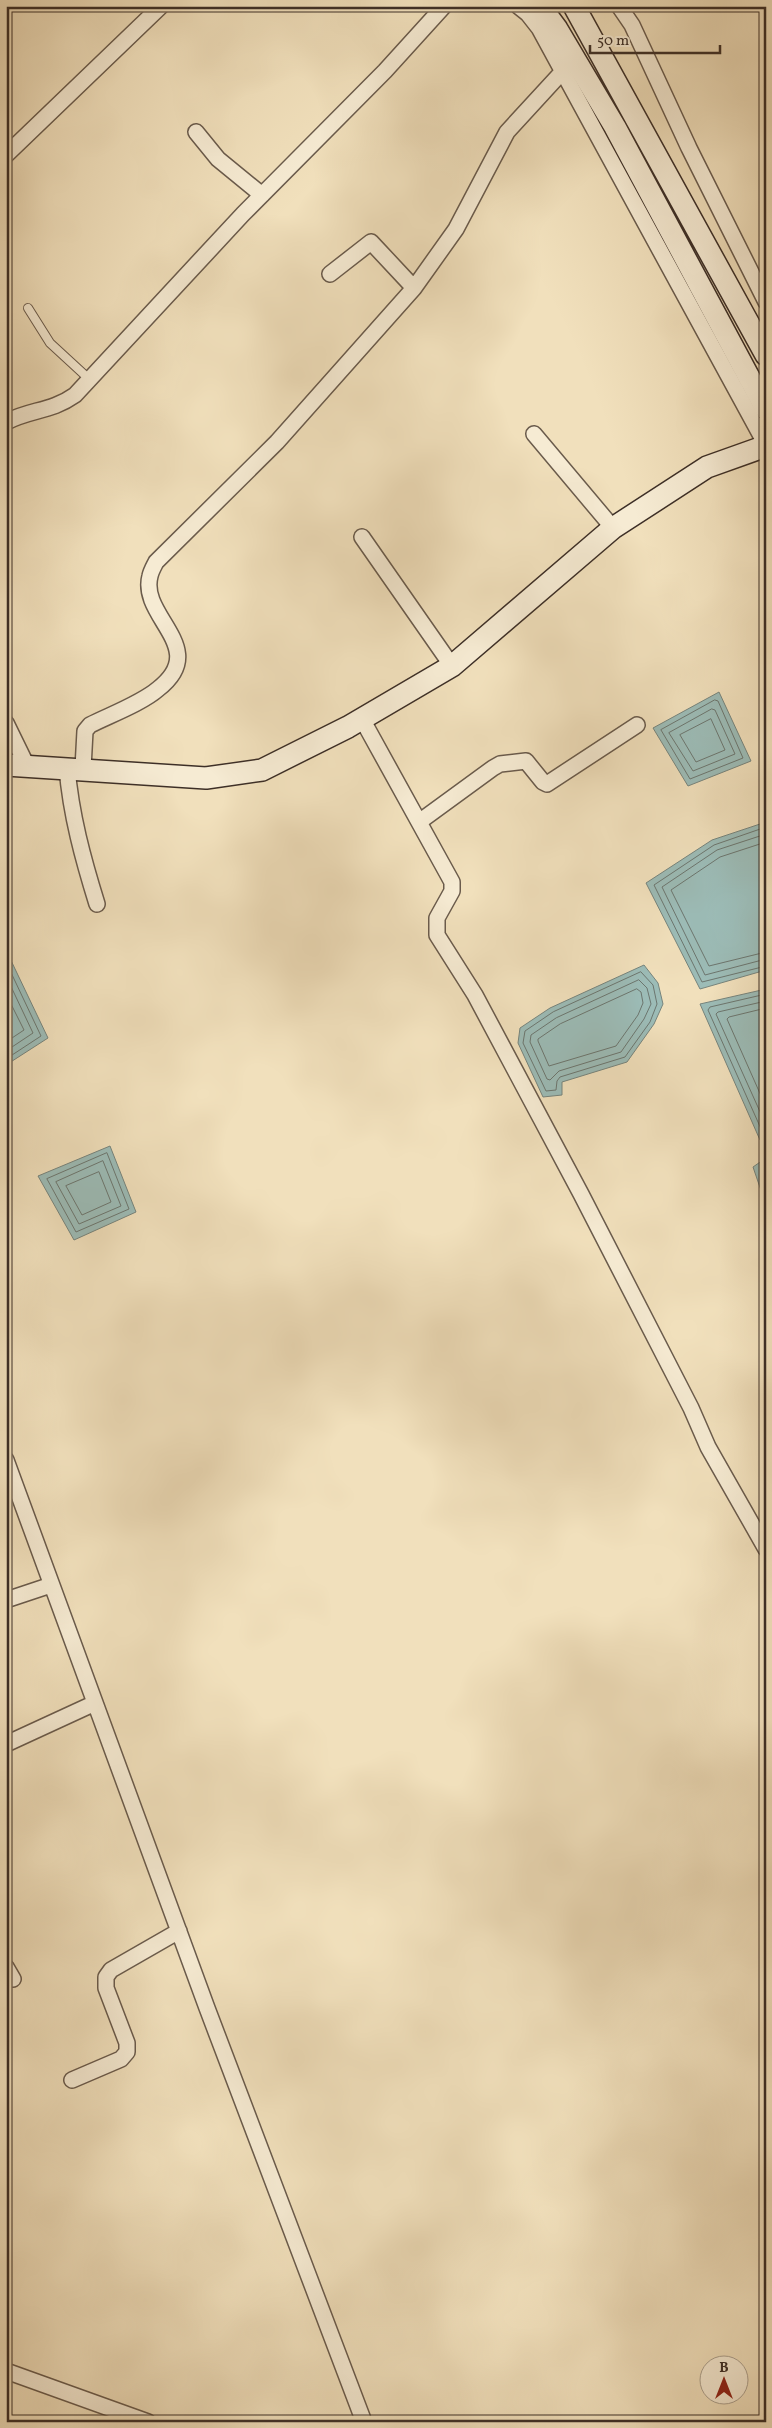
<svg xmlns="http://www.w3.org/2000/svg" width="772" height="2428" viewBox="0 0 772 2428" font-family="Vollkorn,serif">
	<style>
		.water { fill: #9cbcb7; stroke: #76847d }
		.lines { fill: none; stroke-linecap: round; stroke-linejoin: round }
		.shore { stroke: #6c766f; stroke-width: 1 }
		.lane-casing { stroke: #6a5b4c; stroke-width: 10 }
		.street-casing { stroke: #6a5b4c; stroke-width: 18 }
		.secondary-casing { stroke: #3d2f27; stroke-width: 24 }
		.lane { stroke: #f6ebd3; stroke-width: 8 }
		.street { stroke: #f6ebd3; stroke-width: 15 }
		.secondary { stroke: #f6ebd3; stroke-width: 21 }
	</style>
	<rect width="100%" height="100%" fill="#f1e0bc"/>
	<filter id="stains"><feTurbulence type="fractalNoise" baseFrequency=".004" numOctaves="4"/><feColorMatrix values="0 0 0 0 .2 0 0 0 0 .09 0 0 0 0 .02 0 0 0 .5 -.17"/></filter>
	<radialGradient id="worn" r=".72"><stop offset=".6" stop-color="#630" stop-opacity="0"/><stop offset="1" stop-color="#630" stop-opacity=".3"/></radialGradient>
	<path class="water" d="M 719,692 L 751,761 L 688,786 L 653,728 Z
		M 766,822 L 766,970 L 700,989 L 646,883 L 712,840 Z
		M 6,950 L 48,1038 L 6,1065 Z
		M 644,965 L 658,983 L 663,1004 L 654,1024 L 627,1062 L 562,1082 L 562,1095 L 543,1097 L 518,1043 L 520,1028 L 550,1008 Z
		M 766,989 L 766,1137 L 760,1140 L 700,1004 Z
		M 110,1146 L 136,1212 L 74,1240 L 38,1176 Z
		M 766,1158 L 766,1205 L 753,1167 Z"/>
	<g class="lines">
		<path class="shore" d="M 715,700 L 718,701 L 743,758 L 690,779 L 661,730 Z
			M 712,709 L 715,710 L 735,754 L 693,771 L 669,733 Z
			M 711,719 L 725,750 L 696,762 L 680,735 Z
			M 766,827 L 714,845 L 654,885 L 702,982 L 766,966
			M 766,834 L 717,850 L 662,887 L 705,975 L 766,959
			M 766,842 L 720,857 L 671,890 L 709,966 L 766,952
			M 6,962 L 41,1036 L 6,1059
			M 641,972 L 653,985 L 657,1004 L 650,1022 L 625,1057 L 560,1077 L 557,1081 L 556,1090 L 546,1091 L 523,1043 L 525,1031 L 553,1012 Z
			M 6,976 L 33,1033 L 6,1051
			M 639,980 L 647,988 L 651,1004 L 644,1019 L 621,1052 L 559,1071 L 550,1080 L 547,1079 L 530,1042 L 531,1035 L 556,1018 Z
			M 637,989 L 641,992 L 643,1003 L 638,1015 L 616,1046 L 549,1066 L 538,1041 L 538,1039 L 560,1024 Z
			M 6,994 L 24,1030 L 6,1042
			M 766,994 L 710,1007 L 708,1010 L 762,1131 L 766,1133
			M 766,1001 L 718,1012 L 716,1014 L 766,1125
			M 766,1008 L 729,1017 L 727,1019 L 766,1107
			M 107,1153 L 129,1209 L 76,1232 L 47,1179 Z
			M 103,1161 L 121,1206 L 79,1224 L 56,1182 Z
			M 99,1172 L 111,1202 L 82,1215 L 66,1186 Z"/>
		<defs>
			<path id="lane" d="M 28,308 L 50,343 L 88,378"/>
			<path id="street" d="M 518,6 L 528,14 L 539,28 L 766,445
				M 619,6 L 632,25 L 689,148 L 766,302
				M 196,132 L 218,159 L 262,195
				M 6,155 L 161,6
				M 330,274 L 371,242 L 414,288
				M 6,422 C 31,409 51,412 75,395 L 243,214 L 385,71 L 444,6
				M 534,434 L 613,528
				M 362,537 L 452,666
				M 362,719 L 452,882 L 452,891 L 437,918 L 437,935 L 475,995 L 581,1194 L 691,1408 L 708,1447 L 766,1549
				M 6,723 L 27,766
				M 67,768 C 71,815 83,859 97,904
				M 83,768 L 85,731 L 90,725 C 110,715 142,703 158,689 C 211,648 139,617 150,576 C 151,571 154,566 156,562 L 277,442 L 414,288 L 456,229 L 507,132 L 563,71
				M 419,822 L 493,768 L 500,764 L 526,761 L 543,782 L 547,784 L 637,725
				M 6,1460 L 207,2008 L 364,2422
				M 6,1600 L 51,1585
				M 6,1744 L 95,1703
				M 6,1967 L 13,1979
				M 72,2080 L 121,2059 L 127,2052 L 127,2043 L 106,1988 L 106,1977 L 111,1970 L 179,1931
				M 6,2371 L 148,2422"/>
			<path id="secondary" d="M 540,6 L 557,29 L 615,127 L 766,409
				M 574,6 L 766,355
				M 6,765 L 206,778 L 262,770 L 348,727 L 452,666 L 613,528 L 707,467 L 766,446"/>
		</defs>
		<use href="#lane" class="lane-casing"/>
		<use href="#street" class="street-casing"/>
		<use href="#secondary" class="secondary-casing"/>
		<use href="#lane" class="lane"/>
		<use href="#street" class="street"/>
		<use href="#secondary" class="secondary"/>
	</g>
	<rect width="772" height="2428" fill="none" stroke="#f1e0bc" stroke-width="25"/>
	<rect x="8" y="8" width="757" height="2413" fill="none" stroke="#3d2f27" stroke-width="2.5"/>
	<rect x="12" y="12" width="747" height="2403" fill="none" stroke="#3d2f27"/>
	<g transform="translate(724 2380)"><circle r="24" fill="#f6ebd3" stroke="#aca08e"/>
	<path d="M0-4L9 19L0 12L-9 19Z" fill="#8f2418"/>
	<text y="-8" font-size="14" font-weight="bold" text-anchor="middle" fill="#3d2f27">B</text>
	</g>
	<path d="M590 45v8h130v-8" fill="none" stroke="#3d2f27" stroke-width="2.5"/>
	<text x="597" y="45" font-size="15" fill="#3d2f27" stroke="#f6ebd3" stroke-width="4" paint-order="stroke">50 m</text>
	<rect width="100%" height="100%" filter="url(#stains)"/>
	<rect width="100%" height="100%" fill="url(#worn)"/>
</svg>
